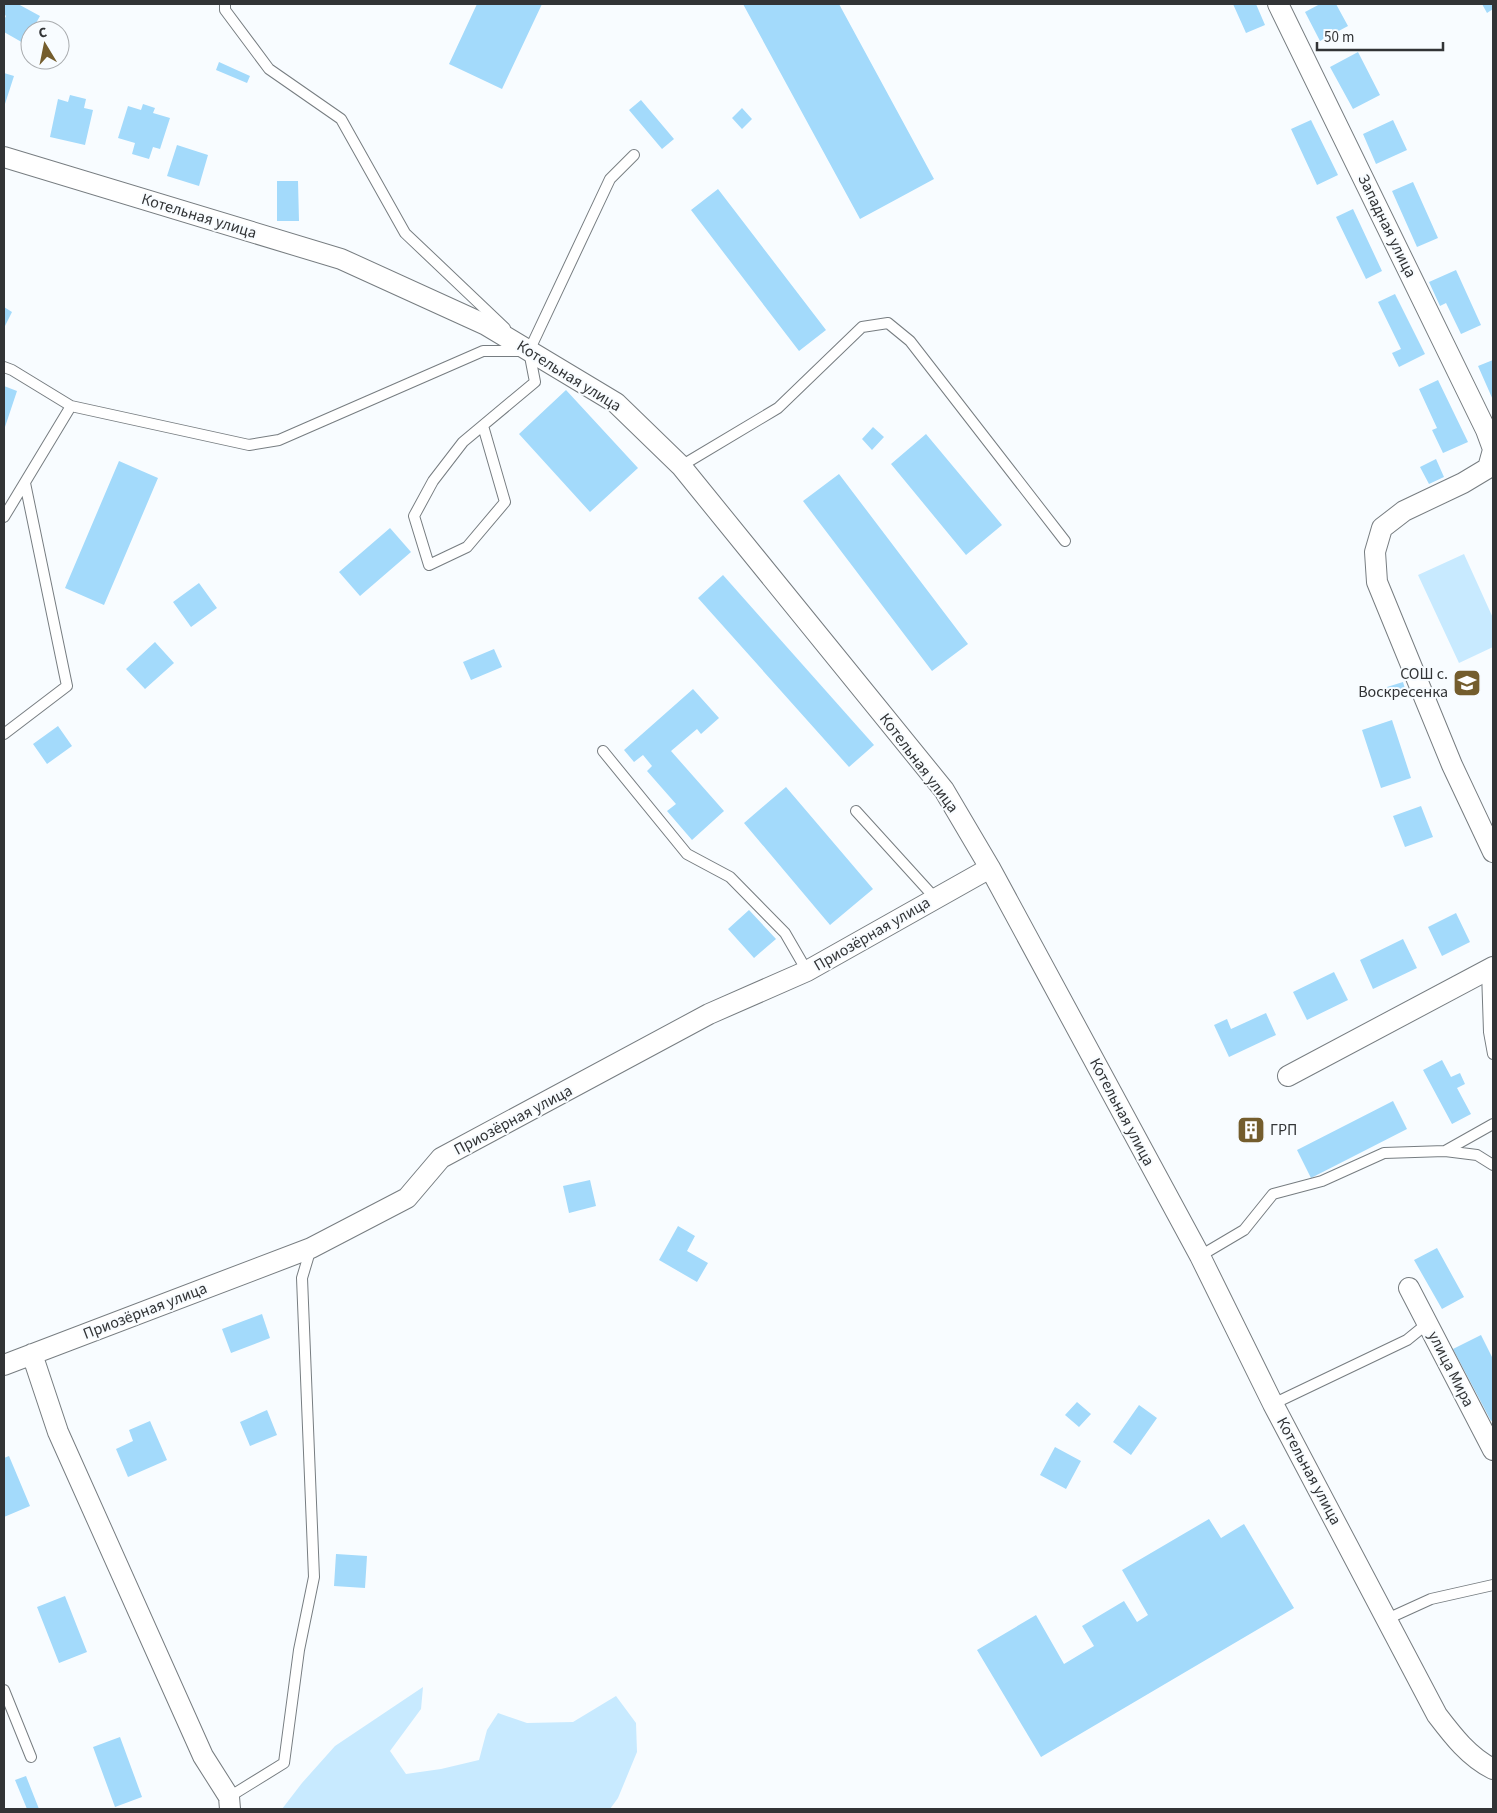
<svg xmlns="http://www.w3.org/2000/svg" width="1497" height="1813" viewBox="0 0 1497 1813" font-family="'Source Sans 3',sans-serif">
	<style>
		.green { fill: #c8eaff }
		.building { fill: #a3dafb }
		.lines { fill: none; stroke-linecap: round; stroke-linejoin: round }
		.lane-casing { stroke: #777d81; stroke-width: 12 }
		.street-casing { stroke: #777d81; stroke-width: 22 }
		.lane { stroke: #fff; stroke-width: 10 }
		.street { stroke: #fff; stroke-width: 20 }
		.labels { text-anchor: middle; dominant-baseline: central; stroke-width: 4; stroke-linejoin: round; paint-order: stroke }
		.street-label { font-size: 16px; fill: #323436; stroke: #f8fcff }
		.poi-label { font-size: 16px; fill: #323436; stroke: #f8fcff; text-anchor: end }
	</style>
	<rect width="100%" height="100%" fill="#f8fcff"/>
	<path class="green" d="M 1464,554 L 1493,618 L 1493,647 L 1459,663 L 1418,575 Z
		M 423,1687 L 421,1709 L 390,1751 L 406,1774 L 441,1769 L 479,1760 L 487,1730 L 498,1713 L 527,1723 L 573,1722 L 616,1696 L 636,1723 L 637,1752 L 618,1798 L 610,1809 L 282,1809 L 302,1783 L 335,1746 Z"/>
	<path class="building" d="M 4,4 L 18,4 L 40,16 L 35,25 L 43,30 L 30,30 L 30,40 L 28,39 L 25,44 L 4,32 L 4,20 L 6,16 L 4,14 Z
		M 477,4 L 542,4 L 502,89 L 449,64 Z
		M 743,4 L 839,4 L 934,179 L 860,219 Z
		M 1233,4 L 1256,4 L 1265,25 L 1246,33 Z
		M 1320,4 L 1336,4 L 1348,26 L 1320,41 L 1305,12 Z
		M 1482,4 L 1493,4 L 1493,9 L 1487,13 Z
		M 1358,52 L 1380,95 L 1353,109 L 1330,67 Z
		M 219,62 L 250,76 L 247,83 L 216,70 Z
		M 4,73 L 14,76 L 4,107 Z
		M 70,95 L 86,99 L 84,108 L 93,110 L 85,145 L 50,137 L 58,99 L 68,102 Z
		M 641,100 L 674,139 L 662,149 L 629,110 Z
		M 143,104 L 155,108 L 153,113 L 170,118 L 160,149 L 153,147 L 149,159 L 132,154 L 135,143 L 118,138 L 128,106 L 141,110 Z
		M 742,108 L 752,119 L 742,129 L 732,118 Z
		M 1311,120 L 1338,175 L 1317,185 L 1291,129 Z
		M 1393,120 L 1407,150 L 1376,164 L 1363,134 Z
		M 177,145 L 208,155 L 199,186 L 167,176 Z
		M 277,181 L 298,181 L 299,221 L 277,221 Z
		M 1413,182 L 1438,238 L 1417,247 L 1392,191 Z
		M 718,189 L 826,330 L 799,351 L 691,210 Z
		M 1353,209 L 1382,271 L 1366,279 L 1336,217 Z
		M 1456,270 L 1481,325 L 1461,334 L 1446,303 L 1440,306 L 1429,282 Z
		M 1395,294 L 1425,354 L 1399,367 L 1392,353 L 1401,349 L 1378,302 Z
		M 4,307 L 12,312 L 4,328 Z
		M 1493,360 L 1493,400 L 1478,366 Z
		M 1438,380 L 1468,442 L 1443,453 L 1432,430 L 1437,428 L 1419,389 Z
		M 4,386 L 17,391 L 4,430 Z
		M 566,390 L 638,468 L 590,512 L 519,434 Z
		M 873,427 L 884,437 L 872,450 L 862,439 Z
		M 926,434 L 1002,525 L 966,555 L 891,464 Z
		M 1436,459 L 1444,477 L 1429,484 L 1420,467 Z
		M 119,461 L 158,478 L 104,605 L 65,588 Z
		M 839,474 L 968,644 L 932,671 L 803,501 Z
		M 390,528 L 411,552 L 360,596 L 339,572 Z
		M 723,575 L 874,745 L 849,767 L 698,598 Z
		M 199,583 L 217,608 L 191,627 L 173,602 Z
		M 155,642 L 174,663 L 145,689 L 126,669 Z
		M 494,649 L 502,667 L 471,680 L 463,662 Z
		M 1403,682 L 1407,695 L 1391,700 L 1387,687 Z
		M 693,689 L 719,718 L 701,734 L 697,729 L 671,751 L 724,811 L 692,840 L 667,811 L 676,804 L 647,771 L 652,766 L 643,755 L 634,762 L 624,750 Z
		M 1392,720 L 1411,778 L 1381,788 L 1362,730 Z
		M 58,726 L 72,746 L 47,764 L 33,744 Z
		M 786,787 L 873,889 L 830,925 L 744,823 Z
		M 1421,806 L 1433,837 L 1405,847 L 1393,816 Z
		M 749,910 L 776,939 L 754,958 L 728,929 Z
		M 1456,913 L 1470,942 L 1442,956 L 1428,927 Z
		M 1403,939 L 1417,968 L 1373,989 L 1360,960 Z
		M 1334,972 L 1348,1000 L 1307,1020 L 1293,992 Z
		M 1266,1013 L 1276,1035 L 1229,1057 L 1214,1025 L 1227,1019 L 1231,1029 Z
		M 1442,1060 L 1451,1077 L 1460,1073 L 1465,1084 L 1457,1088 L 1471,1114 L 1452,1124 L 1423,1070 Z
		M 1393,1101 L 1407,1129 L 1311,1178 L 1297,1150 Z
		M 1255,1116 L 1265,1135 L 1246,1144 L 1237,1125 Z
		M 590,1180 L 596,1206 L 569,1213 L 563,1186 Z
		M 678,1226 L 695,1236 L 687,1251 L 708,1263 L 697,1282 L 659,1260 Z
		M 1437,1248 L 1464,1297 L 1442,1309 L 1414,1260 Z
		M 262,1314 L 270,1338 L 231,1353 L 222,1329 Z
		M 1481,1335 L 1493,1359 L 1493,1420 L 1491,1421 L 1453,1349 Z
		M 1077,1402 L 1091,1414 L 1079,1427 L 1065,1415 Z
		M 1139,1405 L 1157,1418 L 1131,1455 L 1113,1442 Z
		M 267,1410 L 277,1435 L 250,1446 L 240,1422 Z
		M 150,1421 L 167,1460 L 128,1477 L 116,1449 L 133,1441 L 129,1430 Z
		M 1055,1447 L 1081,1461 L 1066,1489 L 1040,1475 Z
		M 9,1456 L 30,1506 L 4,1517 L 4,1458 Z
		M 1209,1519 L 1221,1538 L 1244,1524 L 1294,1608 L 1041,1757 L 977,1650 L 1036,1615 L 1064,1664 L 1094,1646 L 1082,1626 L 1124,1601 L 1137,1622 L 1148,1615 L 1122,1570 Z
		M 336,1554 L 367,1556 L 365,1588 L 334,1586 Z
		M 65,1596 L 87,1652 L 59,1663 L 37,1607 Z
		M 120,1737 L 142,1797 L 115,1807 L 93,1747 Z
		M 26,1776 L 39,1809 L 27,1809 L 15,1780 Z"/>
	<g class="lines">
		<defs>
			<path id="lane" d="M 225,4 L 225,10 L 269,69 L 341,119 L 405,233 L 505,328
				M 4,367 L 12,370 L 71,406 L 249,445 L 279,440 L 483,351 L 523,351
				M 483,426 L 505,502 L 467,547 L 429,565 L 414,516 L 433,481 L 463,442 L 535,382 L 529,351 L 610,179 L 634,155
				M 681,466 L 778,408 L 862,327 L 888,323 L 910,341 L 1065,541
				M 4,517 L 71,406
				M 4,734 L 67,686 L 25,483
				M 603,751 L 687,854 L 730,877 L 785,933 L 807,971
				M 856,811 L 935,898
				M 1487,971 L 1489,1032 L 1493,1054
				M 1445,1151 L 1493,1124
				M 1200,1256 L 1244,1230 L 1273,1194 L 1322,1181 L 1384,1153 L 1445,1151 L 1477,1155 L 1493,1165
				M 1273,1404 L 1407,1340 L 1428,1323
				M 1387,1619 L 1431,1599 L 1493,1585
				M 4,1690 L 31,1757
				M 229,1797 L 284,1763 L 299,1650 L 314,1577 L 302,1278 L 311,1248"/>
			<path id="street" d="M 1278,4 L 1486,430 L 1493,449
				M 4,157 L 341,259 L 486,325 L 616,403 L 681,466 L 944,790 L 990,868 L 1200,1256 L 1273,1404 L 1437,1715 C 1453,1736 1469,1757 1493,1769
				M 1493,450 L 1488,468 L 1463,483 L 1404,511 L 1382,528 L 1375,552 L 1377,582 L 1452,765 L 1493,852
				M 1288,1076 L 1493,967
				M 1409,1288 L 1493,1450
				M 32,1354 L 58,1432 L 203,1756 L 229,1797 L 230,1809
				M 4,1365 L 311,1248 L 407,1198 L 441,1158 L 709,1014 L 807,971 L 990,868"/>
		</defs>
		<use href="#lane" class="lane-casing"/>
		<use href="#street" class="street-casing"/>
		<use href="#lane" class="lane"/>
		<use href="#street" class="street"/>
	</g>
	<defs>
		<symbol id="school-square" viewBox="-11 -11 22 22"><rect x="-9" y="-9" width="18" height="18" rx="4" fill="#745d2d" stroke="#f8fcff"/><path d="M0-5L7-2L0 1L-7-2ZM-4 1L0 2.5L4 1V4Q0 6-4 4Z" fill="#fff"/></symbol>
		<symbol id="building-square" viewBox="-11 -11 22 22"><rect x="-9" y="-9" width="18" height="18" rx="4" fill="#745d2d" stroke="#f8fcff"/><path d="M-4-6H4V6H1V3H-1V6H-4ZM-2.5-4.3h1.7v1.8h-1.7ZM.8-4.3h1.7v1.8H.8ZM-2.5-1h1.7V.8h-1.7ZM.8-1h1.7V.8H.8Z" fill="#fff"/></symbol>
	</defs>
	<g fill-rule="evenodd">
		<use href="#school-square" x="1451" y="667" width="32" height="32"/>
		<use href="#building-square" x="1235" y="1114" width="32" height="32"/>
	</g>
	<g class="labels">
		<g class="street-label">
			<text transform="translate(199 216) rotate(17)">Котельная улица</text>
			<text transform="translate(1387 226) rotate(64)">Западная улица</text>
			<text transform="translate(569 376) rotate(32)">Котельная улица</text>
			<text transform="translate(919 763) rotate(53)">Котельная улица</text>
			<text transform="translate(872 934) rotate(-30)">Приозёрная улица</text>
			<text transform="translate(1122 1112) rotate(62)">Котельная улица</text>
			<text transform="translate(513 1120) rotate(-28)">Приозёрная улица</text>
			<text transform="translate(145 1311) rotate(-21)">Приозёрная улица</text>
			<text transform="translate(1451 1369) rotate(63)">улица Мира</text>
			<text transform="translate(1309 1471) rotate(62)">Котельная улица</text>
		</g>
		<g class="poi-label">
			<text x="1448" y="674">СОШ с.<tspan x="1448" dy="18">Воскресенка</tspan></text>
			<text x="1270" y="1130" text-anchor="start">ГРП</text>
		</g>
	</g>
	<rect width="1497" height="1813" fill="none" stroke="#323436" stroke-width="10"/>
	<g transform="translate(45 45) rotate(350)"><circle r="24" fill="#f8fcff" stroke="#a9acaf"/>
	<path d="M0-4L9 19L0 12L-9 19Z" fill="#745d2d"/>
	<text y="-8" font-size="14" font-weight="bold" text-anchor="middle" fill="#323436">С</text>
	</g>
	<path d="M1317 42v8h126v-8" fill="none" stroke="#323436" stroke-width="2.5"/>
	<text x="1324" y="42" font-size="15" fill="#323436" stroke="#f8fcff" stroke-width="4" paint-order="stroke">50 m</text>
</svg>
